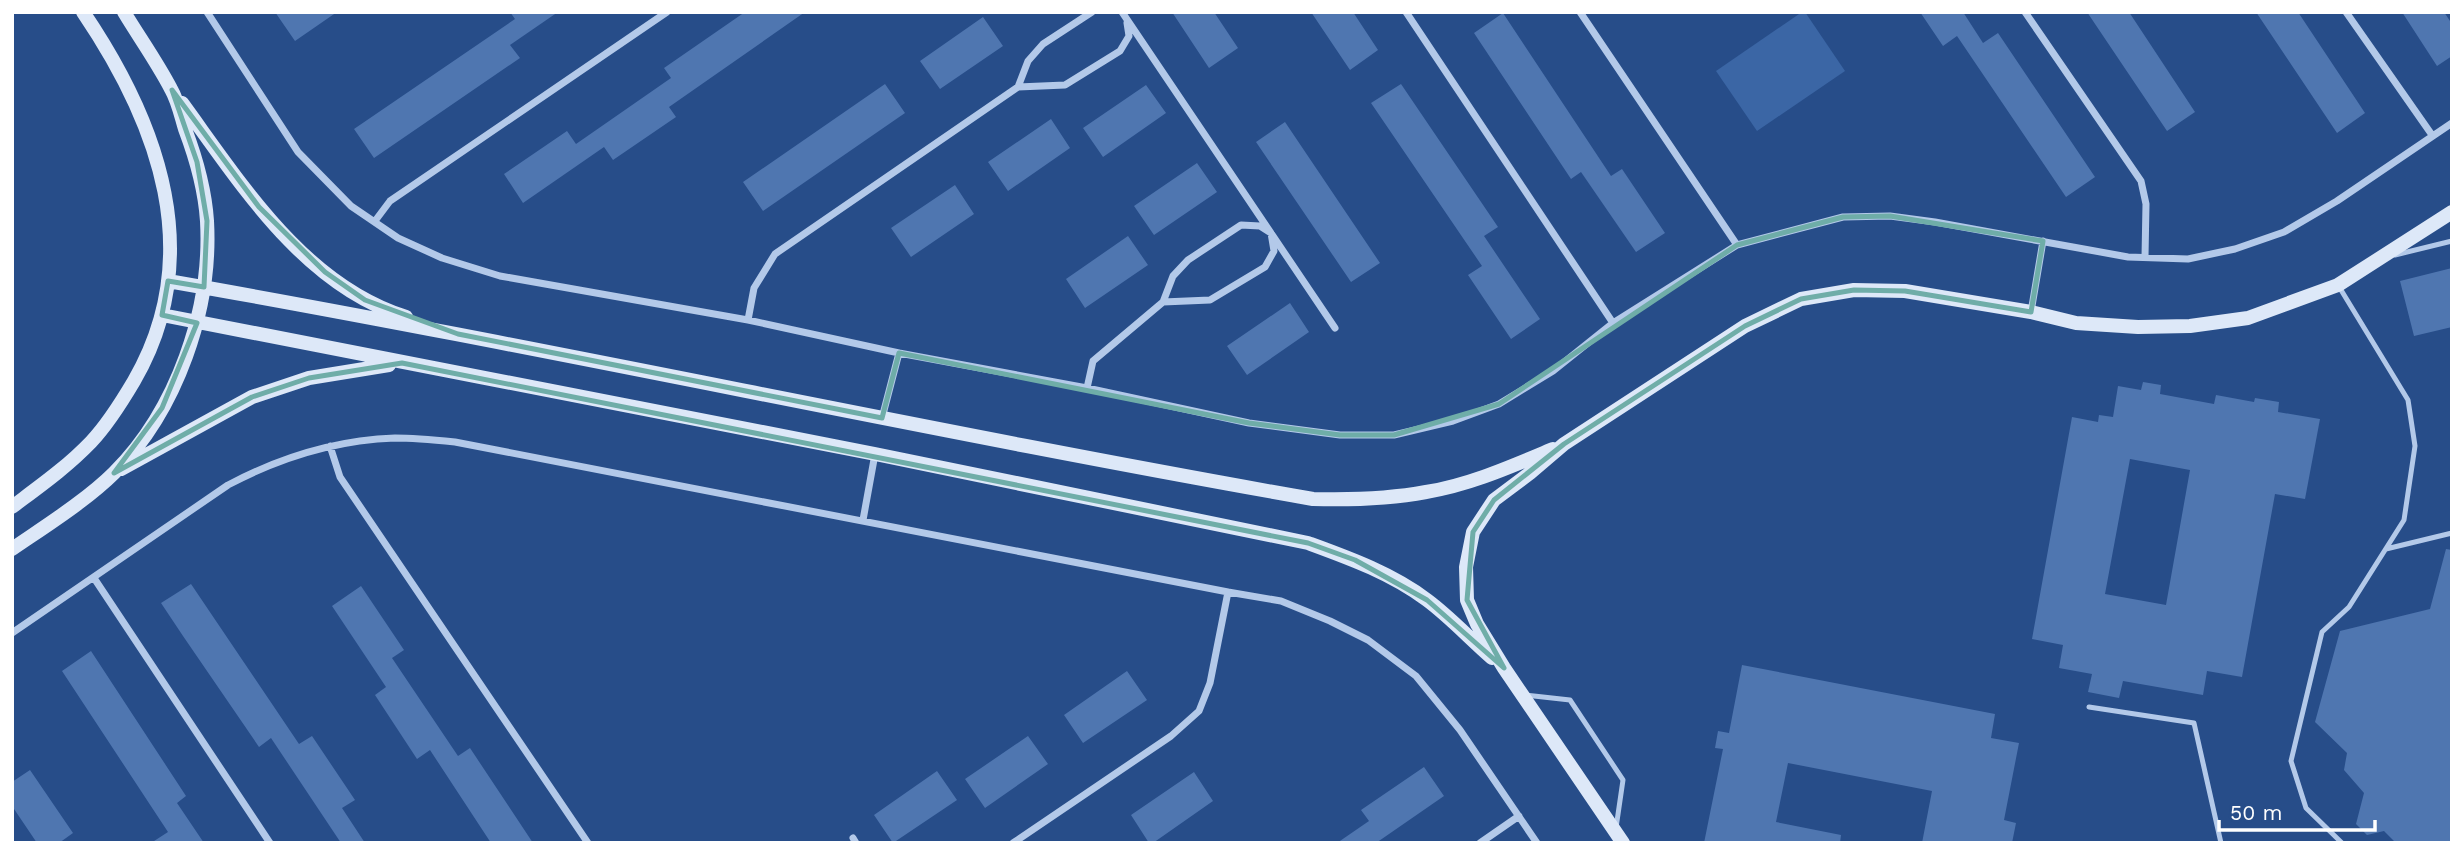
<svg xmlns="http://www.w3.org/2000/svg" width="2464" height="855" viewBox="0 0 2464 855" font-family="'Work Sans',sans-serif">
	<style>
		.green { fill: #3b66a5 }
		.building { fill: #4f76b0; fill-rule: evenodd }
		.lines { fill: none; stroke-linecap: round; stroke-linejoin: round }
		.service { stroke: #b3c9e9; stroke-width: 5 }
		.minor { stroke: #b3c9e9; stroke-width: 7 }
		.secondary { stroke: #dde8f8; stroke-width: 14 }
		.marked { fill: none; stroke: #6fada8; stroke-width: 5; stroke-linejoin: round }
	</style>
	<rect width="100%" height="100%" fill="#274d89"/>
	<path class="green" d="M 1802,12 L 1805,12 L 1845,71 L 1757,131 L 1716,71 Z"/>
	<path class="building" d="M 275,12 L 337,12 L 295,41 Z
		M 510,12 L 558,12 L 510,45 L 520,58 L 374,158 L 354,129 L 515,19 Z
		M 745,12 L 805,12 L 669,107 L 676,117 L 613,160 L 604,147 L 523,203 L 504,174 L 567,131 L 576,144 L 671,78 L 664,68 Z
		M 1172,12 L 1214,12 L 1238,48 L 1209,68 Z
		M 1311,12 L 1353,12 L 1378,50 L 1350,70 Z
		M 1920,12 L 1963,12 L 1983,43 L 1998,33 L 2095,177 L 2066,197 L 1957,36 L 1943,46 Z
		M 2087,12 L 2129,12 L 2195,112 L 2167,131 Z
		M 2256,12 L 2298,12 L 2365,113 L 2337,133 Z
		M 2402,12 L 2444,12 L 2452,24 L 2452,56 L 2437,66 Z
		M 1503,13 L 1611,176 L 1622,169 L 1665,233 L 1636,252 L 1581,172 L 1571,179 L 1474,33 Z
		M 983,17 L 1003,46 L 940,89 L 920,61 Z
		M 885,84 L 905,113 L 763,211 L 743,182 Z
		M 1401,84 L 1498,227 L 1484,236 L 1540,319 L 1511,339 L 1468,275 L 1482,266 L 1371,103 Z
		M 1146,85 L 1166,113 L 1103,157 L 1083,128 Z
		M 1051,119 L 1070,148 L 1008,191 L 988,162 Z
		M 1285,122 L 1380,263 L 1351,282 L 1256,142 Z
		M 1197,163 L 1217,192 L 1154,235 L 1134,206 Z
		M 955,185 L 974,214 L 911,257 L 891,228 Z
		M 1128,236 L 1148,265 L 1085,308 L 1066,279 Z
		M 2452,268 L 2452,327 L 2414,336 L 2400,281 Z
		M 1290,303 L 1309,332 L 1247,375 L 1227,346 Z
		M 2143,382 L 2161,385 L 2160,394 L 2214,404 L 2216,395 L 2254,402 L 2255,398 L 2279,402 L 2278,412 L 2320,419 L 2305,499 L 2275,494 L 2242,677 L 2207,671 L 2203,695 L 2123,681 L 2119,698 L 2088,692 L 2092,674 L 2059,668 L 2063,645 L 2032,639 L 2072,417 L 2098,422 L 2099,415 L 2113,417 L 2118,386 L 2141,390 ZM 2130,459 L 2190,470 L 2166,605 L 2105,594 Z
		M 2446,549 L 2452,550 L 2452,843 L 2396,843 L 2384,831 L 2367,835 L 2356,824 L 2364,793 L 2344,770 L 2347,753 L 2315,722 L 2340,631 L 2430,609 Z
		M 191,584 L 299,744 L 312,736 L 355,800 L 342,808 L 365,843 L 341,843 L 271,738 L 259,747 L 183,636 L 161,603 Z
		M 361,586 L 404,650 L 392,658 L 458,756 L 470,748 L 533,843 L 491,843 L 430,750 L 417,759 L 375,695 L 386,687 L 332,606 Z
		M 91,651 L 186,796 L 177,803 L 204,843 L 151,843 L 168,832 L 62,671 Z
		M 1742,665 L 1995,714 L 1991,738 L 2019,743 L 2004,820 L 2016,823 L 2012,843 L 1922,843 L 1932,791 L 1788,763 L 1776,822 L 1841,835 L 1840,843 L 1704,843 L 1723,749 L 1715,748 L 1718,731 L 1729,733 Z
		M 1127,671 L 1147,700 L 1083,743 L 1064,715 Z
		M 1028,736 L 1048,764 L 985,808 L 965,779 Z
		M 1424,767 L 1444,796 L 1376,843 L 1337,843 L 1369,821 L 1361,810 Z
		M 30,770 L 73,833 L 59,843 L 37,843 L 12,806 L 12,782 Z
		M 937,771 L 957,800 L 893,843 L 874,815 Z
		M 1194,772 L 1213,801 L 1153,843 L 1149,843 L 1131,815 Z"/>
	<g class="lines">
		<path class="service" d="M 2395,255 L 2452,241
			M 2338,285 L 2408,400 L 2415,446 L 2404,520 L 2349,607 L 2322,632 L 2291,761 L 2306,808 L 2342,843
			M 2386,549 L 2452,533
			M 1525,695 L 1570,700 L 1623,780 L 1616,828
			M 2089,707 L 2194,723 L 2221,843"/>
		<path class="minor" d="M 207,12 L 298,152 L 351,206 L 398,238 L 442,258 L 500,276 L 748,320 L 899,353 L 1087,388 L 1249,423 L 1340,435 L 1394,435 L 1453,421 L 1499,404 L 1553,371 L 1613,323 L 1737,245 L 1843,217 L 1890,216 L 1935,222 L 2128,257 L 2188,259 L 2235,249 L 2284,232 L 2337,201 L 2452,123
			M 1122,12 L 1335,328
			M 1406,12 L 1613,323
			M 1580,12 L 1737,245
			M 2025,12 L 2141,181 L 2146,204 L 2145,257
			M 2346,12 L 2432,135
			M 1018,87 L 1065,85 L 1120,51 L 1129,36 L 1127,23
			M 375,221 L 390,201 L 667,12
			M 2031,312 L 2043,241
			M 748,320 L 754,288 L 775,254 L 1018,87 L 1028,61 L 1043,44 L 1092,12
			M 1087,388 L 1093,361 L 1163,302 L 1173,276 L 1188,260 L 1241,225 L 1260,226 L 1271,233 L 1274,251 L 1265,267 L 1210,300 L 1163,302
			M 882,418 L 899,353
			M 330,446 L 340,477 L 588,843
			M 863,520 L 875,454
			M 94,578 L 270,843
			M 12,633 L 228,485 C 279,458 336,440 395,438 C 414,438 435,440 455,442 L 1228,592 L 1281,601 L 1330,621 L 1368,640 L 1416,676 L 1460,730 L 1537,843
			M 853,838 L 856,843
			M 1013,843 L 1171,736 L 1199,711 L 1210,683 L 1228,592
			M 1480,843 L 1519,816"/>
		<path class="secondary" d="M 182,103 C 242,185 304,285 406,317
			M 168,281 C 551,348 931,432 1313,499 C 1351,500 1389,499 1426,492 C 1470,485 1512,466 1553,449
			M 162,315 L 875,454 L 1308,543 C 1349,558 1391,573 1427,600 C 1450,617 1470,639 1492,658
			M 121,469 L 252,397 L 309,378 L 389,365
			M 12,507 C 40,486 67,467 91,442 C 108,424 121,403 134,381 C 207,255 159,124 83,12
			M 12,549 C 44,527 87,500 114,473 C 177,410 212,309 207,221 C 205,190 196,158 185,129 C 181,116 178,101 171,89 C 157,62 139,37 124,12
			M 1623,843 L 1504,668 L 1477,624 L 1467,600 L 1466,567 L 1473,532 L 1494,500 L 1530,473 L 1564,444 L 1745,326 L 1801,299 L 1854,290 L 1905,291 L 2031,312 L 2076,323 L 2138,327 L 2190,326 L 2248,318 L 2338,285 L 2452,212"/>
	</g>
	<path class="marked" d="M 172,90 L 259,207 L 325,272 L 365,300 L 458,334 L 882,418 L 899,353 L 1249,423 L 1340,435 L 1394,435 L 1499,404 L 1737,245 L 1843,217 L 1890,216 L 2043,241 L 2031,312 L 1905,291 L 1854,290 L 1801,299 L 1745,326 L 1564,444 L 1494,500 L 1473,532 L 1467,600 L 1504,668 L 1427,600 L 1355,560 L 1308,543 L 402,363 L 309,378 L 252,397 L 114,473 L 162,408 L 197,323 L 162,315 L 168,281 L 204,287 L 207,221 L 197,162 Z"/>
	<rect width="2464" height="855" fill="none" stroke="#ffffff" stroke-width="28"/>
	<path d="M2219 820v10h156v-10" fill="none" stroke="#ffffff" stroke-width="3.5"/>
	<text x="2230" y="820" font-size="21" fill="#ffffff" stroke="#274d89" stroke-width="5" paint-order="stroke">50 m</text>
</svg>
